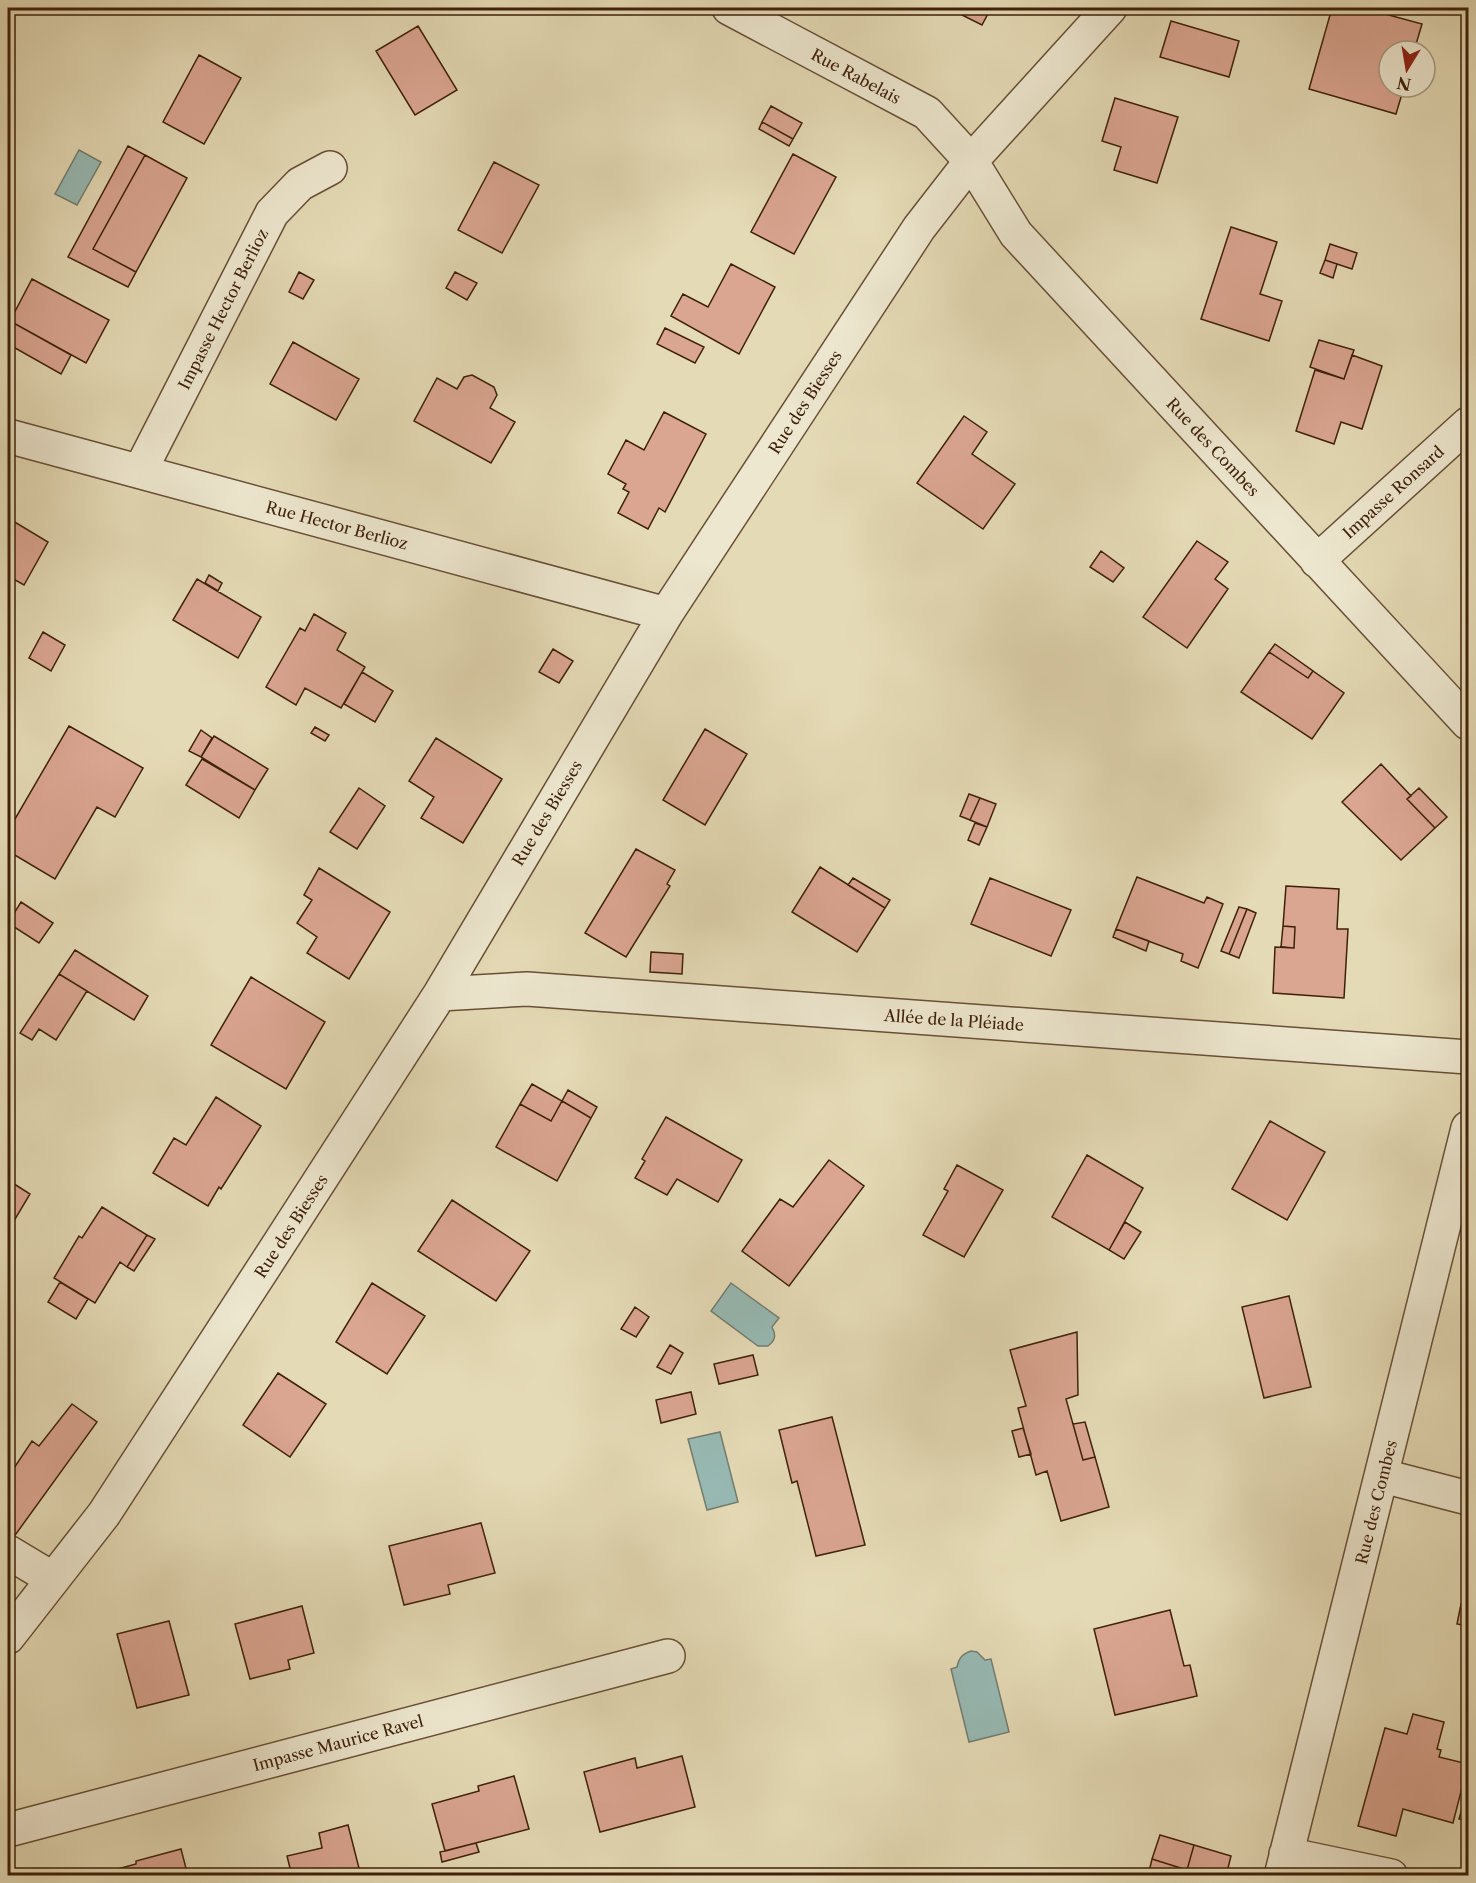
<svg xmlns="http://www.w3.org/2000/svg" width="1476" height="1883" viewBox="0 0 1476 1883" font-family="'Libre Caslon Text',serif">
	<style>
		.water { fill: #97bab4; stroke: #747d70; stroke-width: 1.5 }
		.building { fill: #daa591; stroke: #3f210b; stroke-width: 1.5 }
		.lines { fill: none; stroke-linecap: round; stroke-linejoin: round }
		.minor-casing { stroke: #684f36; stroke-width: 36 }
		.minor { stroke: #ede7cf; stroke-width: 33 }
		.labels { text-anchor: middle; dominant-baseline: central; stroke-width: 4.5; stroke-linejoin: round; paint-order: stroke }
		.street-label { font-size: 16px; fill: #3f210b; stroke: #ede7cf }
	</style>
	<rect width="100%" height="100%" fill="#e4dab5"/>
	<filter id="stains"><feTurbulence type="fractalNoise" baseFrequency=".00333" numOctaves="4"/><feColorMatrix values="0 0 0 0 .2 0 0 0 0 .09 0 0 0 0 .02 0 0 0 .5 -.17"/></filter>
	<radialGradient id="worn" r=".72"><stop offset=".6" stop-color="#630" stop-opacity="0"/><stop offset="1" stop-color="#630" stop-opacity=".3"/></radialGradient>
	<path class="water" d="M 79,150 L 101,162 L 77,205 L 55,194 Z
		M 731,1283 L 779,1318 L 772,1327 C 776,1335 776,1340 768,1346 L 758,1346 L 711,1311 Z
		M 720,1432 L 738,1502 L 707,1510 L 688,1439 Z
		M 971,1651 L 977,1652 L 985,1660 L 991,1659 L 1009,1732 L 969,1742 L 951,1669 L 957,1667 C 959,1658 962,1654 971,1651 Z"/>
	<path class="building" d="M 948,8 L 991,8 L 982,25 Z
		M 1332,8 L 1363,8 L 1422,24 L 1414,51 L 1389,51 L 1389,87 L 1404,87 L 1396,114 L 1309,89 Z
		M 1171,21 L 1239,41 L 1229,77 L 1160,57 Z
		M 418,26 L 457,90 L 415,115 L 376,51 Z
		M 199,55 L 241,78 L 204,144 L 163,122 Z
		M 1115,98 L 1178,117 L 1157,183 L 1114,170 L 1121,147 L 1102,141 Z
		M 771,106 L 802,123 L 793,139 L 762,122 Z
		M 762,122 L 793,139 L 789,146 L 759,129 Z
		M 128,146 L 145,155 L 93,249 L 136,272 L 128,287 L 68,257 Z
		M 793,154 L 836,177 L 794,254 L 751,232 Z
		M 145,155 L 187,178 L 136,272 L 93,249 Z
		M 494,162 L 539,185 L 502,253 L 458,230 Z
		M 1231,227 L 1277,242 L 1260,294 L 1282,301 L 1269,341 L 1201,319 Z
		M 1330,244 L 1357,253 L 1352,269 L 1325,260 Z
		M 1325,260 L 1337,264 L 1333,278 L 1320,273 Z
		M 731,264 L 775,287 L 739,354 L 671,316 L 683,294 L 708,307 Z
		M 299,272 L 314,280 L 303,299 L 289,292 Z
		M 455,272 L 477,283 L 467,300 L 446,288 Z
		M 32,279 L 109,320 L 86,363 L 10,321 Z
		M 10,321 L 71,355 L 61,374 L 8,344 L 8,325 Z
		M 665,328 L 704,347 L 695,363 L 657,344 Z
		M 1319,340 L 1354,350 L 1344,379 L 1310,367 Z
		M 293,342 L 359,379 L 336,420 L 270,384 Z
		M 1352,355 L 1382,366 L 1362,429 L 1341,422 L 1334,444 L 1296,431 L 1315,370 L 1344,379 Z
		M 472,375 L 494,387 L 497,395 L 490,408 L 515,422 L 491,463 L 414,421 L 437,378 L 457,389 L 464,377 Z
		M 664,412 L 706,434 L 665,512 L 659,508 L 648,529 L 618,513 L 629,492 L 623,489 L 626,484 L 608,474 L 626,440 L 644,450 Z
		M 964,416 L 987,432 L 972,454 L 1015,484 L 983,529 L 917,483 Z
		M 8,518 L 48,542 L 24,585 L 8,576 Z
		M 1197,541 L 1228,562 L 1215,579 L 1228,589 L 1187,648 L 1143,617 Z
		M 1101,551 L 1124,568 L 1113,582 L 1090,567 Z
		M 209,575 L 222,583 L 218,591 L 205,583 Z
		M 197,579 L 261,617 L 238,658 L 173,620 Z
		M 314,614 L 346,633 L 337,650 L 365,667 L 341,708 L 305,688 L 296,705 L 266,687 L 300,628 L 305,631 Z
		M 43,632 L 65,645 L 51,671 L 29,658 Z
		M 1275,644 L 1313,671 L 1308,678 L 1269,652 Z
		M 553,649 L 573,661 L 559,683 L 539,672 Z
		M 1269,652 L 1308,678 L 1313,671 L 1344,693 L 1312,739 L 1241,692 Z
		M 362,672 L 393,691 L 375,722 L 344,704 Z
		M 69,726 L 143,768 L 115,817 L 97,807 L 55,879 L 8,851 L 8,831 Z
		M 315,727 L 329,735 L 325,741 L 311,733 Z
		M 705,729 L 747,754 L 705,825 L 663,800 Z
		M 201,730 L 212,738 L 201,757 L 189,751 Z
		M 214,736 L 268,769 L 255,790 L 201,757 Z
		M 436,738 L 502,779 L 463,843 L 421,818 L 434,797 L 409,781 Z
		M 202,759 L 255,790 L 239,818 L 186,785 Z
		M 1381,764 L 1411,796 L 1407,799 L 1435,828 L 1401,860 L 1342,802 Z
		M 359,788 L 385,806 L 357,849 L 330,832 Z
		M 1419,788 L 1447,817 L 1435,828 L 1407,799 Z
		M 969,794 L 980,798 L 970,820 L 960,816 Z
		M 980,798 L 996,804 L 987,827 L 970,820 Z
		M 975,823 L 987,827 L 979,845 L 968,840 Z
		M 636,849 L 675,870 L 667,884 L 670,886 L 626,957 L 585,933 Z
		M 820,867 L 885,908 L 857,952 L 792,912 Z
		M 319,868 L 390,912 L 349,979 L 307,953 L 317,937 L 297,923 L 312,900 L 304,895 Z
		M 1137,877 L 1204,903 L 1207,897 L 1223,904 L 1198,968 L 1181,961 L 1183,954 L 1116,929 Z
		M 853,878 L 890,900 L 885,908 L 848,885 Z
		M 990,878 L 1071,910 L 1051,956 L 971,924 Z
		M 1286,886 L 1339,889 L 1337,929 L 1348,929 L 1344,998 L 1273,993 L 1275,947 L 1294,948 L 1295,927 L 1283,926 Z
		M 21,902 L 53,923 L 39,943 L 8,923 Z
		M 1239,907 L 1247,909 L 1229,954 L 1221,951 Z
		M 1247,909 L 1256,913 L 1239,958 L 1229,954 Z
		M 1283,926 L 1295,927 L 1294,948 L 1281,947 Z
		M 1116,929 L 1149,941 L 1146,951 L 1113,937 Z
		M 75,950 L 148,996 L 134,1020 L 59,974 Z
		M 651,952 L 683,954 L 682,974 L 650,972 Z
		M 59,974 L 87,991 L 56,1040 L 39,1029 L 32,1040 L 20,1033 Z
		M 251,977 L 325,1022 L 286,1089 L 211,1045 Z
		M 532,1084 L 562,1101 L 551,1121 L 520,1104 Z
		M 568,1090 L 597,1107 L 591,1118 L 562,1101 Z
		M 216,1097 L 261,1126 L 221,1189 L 219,1187 L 208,1206 L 153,1173 L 174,1138 L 186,1145 Z
		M 562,1101 L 591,1118 L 557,1181 L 496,1147 L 520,1104 L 551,1121 Z
		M 666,1117 L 742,1160 L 718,1202 L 677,1179 L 667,1195 L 635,1178 L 645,1161 L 642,1159 Z
		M 1270,1121 L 1325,1152 L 1287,1220 L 1232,1189 Z
		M 1087,1155 L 1143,1188 L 1109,1250 L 1052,1217 Z
		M 829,1160 L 864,1186 L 789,1286 L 742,1251 L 780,1199 L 793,1207 Z
		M 957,1165 L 1003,1190 L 964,1257 L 923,1235 L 948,1191 L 944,1189 Z
		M 8,1180 L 30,1194 L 8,1231 Z
		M 452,1200 L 530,1251 L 496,1301 L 418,1251 Z
		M 102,1207 L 147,1235 L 127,1267 L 120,1262 L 95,1303 L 54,1278 L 79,1236 L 82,1238 Z
		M 1125,1222 L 1141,1232 L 1124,1259 L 1109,1250 Z
		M 147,1235 L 155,1239 L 134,1271 L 127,1267 Z
		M 60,1282 L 88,1299 L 76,1319 L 48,1302 Z
		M 372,1283 L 425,1316 L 387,1374 L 336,1342 Z
		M 1289,1296 L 1311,1387 L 1264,1398 L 1242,1307 Z
		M 635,1307 L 649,1317 L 636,1337 L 621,1329 Z
		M 1077,1332 L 1078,1395 L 1066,1399 L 1083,1460 L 1095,1457 L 1109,1507 L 1061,1521 L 1047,1471 L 1036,1475 L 1018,1408 L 1026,1406 L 1010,1350 Z
		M 670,1345 L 683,1353 L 671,1374 L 657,1367 Z
		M 753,1355 L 758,1375 L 719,1384 L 714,1364 Z
		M 278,1373 L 326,1404 L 290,1457 L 243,1425 Z
		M 691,1392 L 696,1414 L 661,1423 L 656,1400 Z
		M 72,1404 L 97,1422 L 13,1538 L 8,1535 L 8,1477 L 32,1441 L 39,1446 Z
		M 832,1417 L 865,1545 L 816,1556 L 797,1481 L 792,1483 L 779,1430 Z
		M 1085,1422 L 1095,1457 L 1083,1460 L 1073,1424 Z
		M 1023,1428 L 1031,1454 L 1019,1457 L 1012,1431 Z
		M 481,1523 L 495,1573 L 448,1585 L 450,1594 L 404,1605 L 389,1546 Z
		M 1461,1604 L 1468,1606 L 1468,1626 L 1457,1624 Z
		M 302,1606 L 314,1653 L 288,1660 L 290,1669 L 250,1679 L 235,1624 Z
		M 1170,1610 L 1184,1666 L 1190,1665 L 1197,1696 L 1115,1715 L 1094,1629 Z
		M 169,1621 L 189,1695 L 137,1708 L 117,1634 Z
		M 1413,1714 L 1444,1722 L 1437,1749 L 1441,1750 L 1439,1757 L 1468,1764 L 1453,1823 L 1403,1809 L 1396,1836 L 1358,1826 L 1385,1728 L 1407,1734 Z
		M 682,1756 L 695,1807 L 600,1832 L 584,1772 L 635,1758 L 637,1768 Z
		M 514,1776 L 529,1829 L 445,1851 L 432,1804 L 479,1791 L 478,1786 Z
		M 1468,1787 L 1468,1821 L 1459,1819 Z
		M 348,1825 L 361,1876 L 292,1876 L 287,1856 L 322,1848 L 319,1833 Z
		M 1160,1835 L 1194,1845 L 1187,1870 L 1152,1859 Z
		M 476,1843 L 479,1852 L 442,1862 L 440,1852 Z
		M 1194,1845 L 1231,1856 L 1226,1876 L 1148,1876 L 1152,1859 L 1187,1870 Z
		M 181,1849 L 188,1876 L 111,1876 L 110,1871 L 136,1864 L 136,1861 Z
		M 1061,1871 L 1061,1876 L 972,1876 L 972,1872 Z"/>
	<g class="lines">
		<defs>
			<path id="minor" d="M 729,8 L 927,113 L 971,161 L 1016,234 L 1468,723
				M 8,436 L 666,614
				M 140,471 L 272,213 L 300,184 L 330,168
				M 1317,561 L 1468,424
				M 440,994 L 527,989 L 1468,1057
				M 1383,1476 L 1468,1498
				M 8,1552 L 53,1579
				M 8,1637 L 104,1514 L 266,1264 L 440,994 L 666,614 L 919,228 L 971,161 L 1110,8
				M 8,1830 L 668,1656
				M 1286,1854 L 1391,1876
				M 1281,1876 L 1468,1128"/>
		</defs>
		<use href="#minor" class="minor-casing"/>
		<use href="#minor" class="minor"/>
	</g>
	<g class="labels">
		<g class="street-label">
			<text transform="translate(856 76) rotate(28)">Rue Rabelais</text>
			<text transform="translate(223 309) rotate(-63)">Impasse Hector Berlioz</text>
			<text transform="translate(805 402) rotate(-57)">Rue des Biesses</text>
			<text transform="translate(1213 447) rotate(47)">Rue des Combes</text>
			<text transform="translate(1393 492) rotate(-42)">Impasse Ronsard</text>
			<text transform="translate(337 525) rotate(15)">Rue Hector Berlioz</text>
			<text transform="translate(547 813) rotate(-59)">Rue des Biesses</text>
			<text transform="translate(954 1020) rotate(4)">Allée de la Pléiade</text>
			<text transform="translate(291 1226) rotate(-57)">Rue des Biesses</text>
			<text transform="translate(1376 1502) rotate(-76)">Rue des Combes</text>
			<text transform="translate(338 1743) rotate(-15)">Impasse Maurice Ravel</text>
		</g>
	</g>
	<rect width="1476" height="1883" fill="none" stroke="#e4dab5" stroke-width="30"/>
	<rect x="9" y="9" width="1458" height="1865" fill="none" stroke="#3f210b" stroke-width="3"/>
	<rect x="15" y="15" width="1446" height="1853" fill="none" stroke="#3f210b" stroke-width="1.5"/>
	<g transform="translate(1407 69) rotate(191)"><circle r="28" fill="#ede7cf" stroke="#a79881" stroke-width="1.5"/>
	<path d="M0-4.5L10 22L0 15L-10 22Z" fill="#8f2418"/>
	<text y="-9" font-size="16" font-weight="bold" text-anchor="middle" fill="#3f210b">N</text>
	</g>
	<rect width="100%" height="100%" filter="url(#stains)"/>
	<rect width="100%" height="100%" fill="url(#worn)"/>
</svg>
